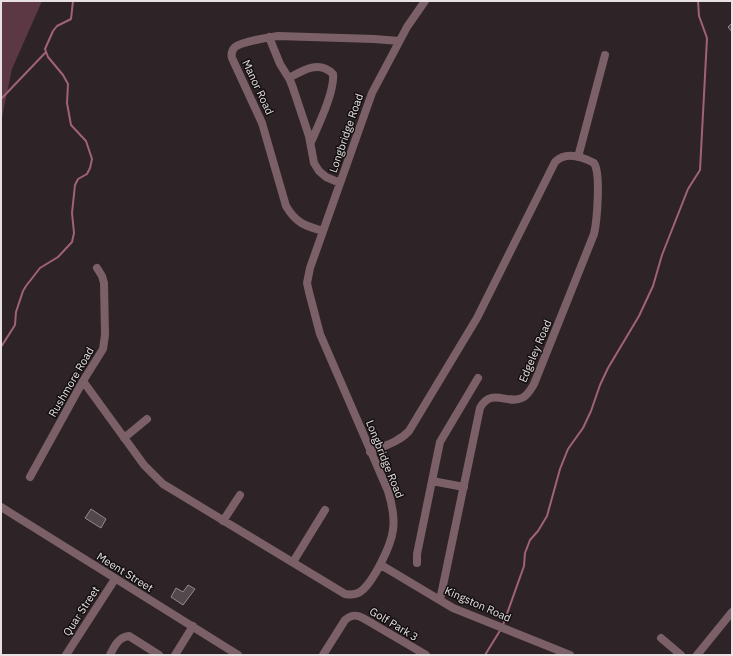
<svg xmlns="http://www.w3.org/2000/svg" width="733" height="656" viewBox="0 0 733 656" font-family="'IBM Plex Sans',sans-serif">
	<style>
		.green { fill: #5c3844 }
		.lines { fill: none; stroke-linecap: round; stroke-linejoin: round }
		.stream { stroke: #a16277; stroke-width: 2 }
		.building { fill: #53484b; stroke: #96898d }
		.minor { stroke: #7c6068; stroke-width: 8 }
		.labels { text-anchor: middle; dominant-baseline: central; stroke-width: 3; stroke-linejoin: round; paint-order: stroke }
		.street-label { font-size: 11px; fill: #e8e1e3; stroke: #130f10 }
	</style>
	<rect width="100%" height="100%" fill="#2e2427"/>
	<path class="green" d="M 1,1 L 42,1 L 12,69 L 1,122 Z"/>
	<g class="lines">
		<path class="stream" d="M 1,99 L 46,52
			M 1,347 L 15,325 L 16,312 L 23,291 L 26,286 L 40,268 L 58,257 L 72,242 L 74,233 L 72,213 L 75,185 L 78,179 L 87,174 L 90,168 L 92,159 L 86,141 L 71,125 L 67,103 L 68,84 L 63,75 L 48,57 L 45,49 L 53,31 L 57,26 L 71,19 L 73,1
			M 503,625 L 524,566 L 525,553 L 530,540 L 538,531 L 547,516 L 560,469 L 568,449 L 583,428 L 591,411 L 600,385 L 608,368 L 639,316 L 653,286 L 662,255 L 688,189 L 700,170 L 707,38 L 699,16 L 698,1
			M 485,655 L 501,629"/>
	</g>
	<path class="building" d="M 732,23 L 732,32 L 728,27 Z
		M 91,509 L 106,519 L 101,528 L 85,518 Z
		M 188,585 L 195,589 L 183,605 L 171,597 L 176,588 L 183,592 Z"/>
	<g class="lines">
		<path class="minor" d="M 269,37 L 280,64 L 290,80 L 293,88 L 309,136 L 314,163 L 319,171 L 326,177 L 340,183
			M 289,78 C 303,70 319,60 333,74 C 335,91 318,126 311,142
			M 578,157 L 605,55
			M 323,231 C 305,226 296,223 286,206 L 262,123 L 232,58 C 231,54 232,50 235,47 C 241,42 270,37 278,36 L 374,39 L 399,41
			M 83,381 L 144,465 L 163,484 L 345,594 C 351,595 355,595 360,592 C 373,583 391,546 393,530 C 395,517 392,504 388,491 L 320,334 L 309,292 L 307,283 L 310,268 L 372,93 L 407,27 L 425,1
			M 124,438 L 147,419
			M 370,452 C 384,446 399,442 409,431 L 477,318 L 555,162 C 566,151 581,156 594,163 C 601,173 597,221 594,234 L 534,384 C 531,389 528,395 522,398 C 508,405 491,387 480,408 L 440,600
			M 30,477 L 83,381 L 103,349 L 105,335 L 104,283 L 102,276 L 97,268
			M 432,481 L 464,487
			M 1,507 L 238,655
			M 223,521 L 240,495
			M 293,562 L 325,510
			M 417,563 L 417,554 L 440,442 L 478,378
			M 381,565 L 453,608 L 570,655
			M 661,638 L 681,655
			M 66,655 L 115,579
			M 110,655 C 114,647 118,637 129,636 L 159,655
			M 175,655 L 193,626
			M 323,655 L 345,620 C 351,615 356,614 363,618 L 426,655
			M 697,655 L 732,612"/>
	</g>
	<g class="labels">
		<g class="street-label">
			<text transform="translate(258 87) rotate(65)">Manor Road</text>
			<text transform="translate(346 133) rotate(-71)">Longbridge Road</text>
			<text transform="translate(535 351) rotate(-67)">Edgeley Road</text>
			<text transform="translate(71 382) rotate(-60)">Rushmore Road</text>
			<text transform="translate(385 459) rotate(68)">Longbridge Road</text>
			<text transform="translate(125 572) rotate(32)">Meent Street</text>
			<text transform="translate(478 604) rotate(24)">Kingston Road</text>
			<text transform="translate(81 611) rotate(-57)">Quar Street</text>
			<text transform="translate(394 624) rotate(31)">Golf Park 3</text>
		</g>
	</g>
	<rect width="733" height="656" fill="none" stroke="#e8e1e3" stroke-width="4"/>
</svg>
